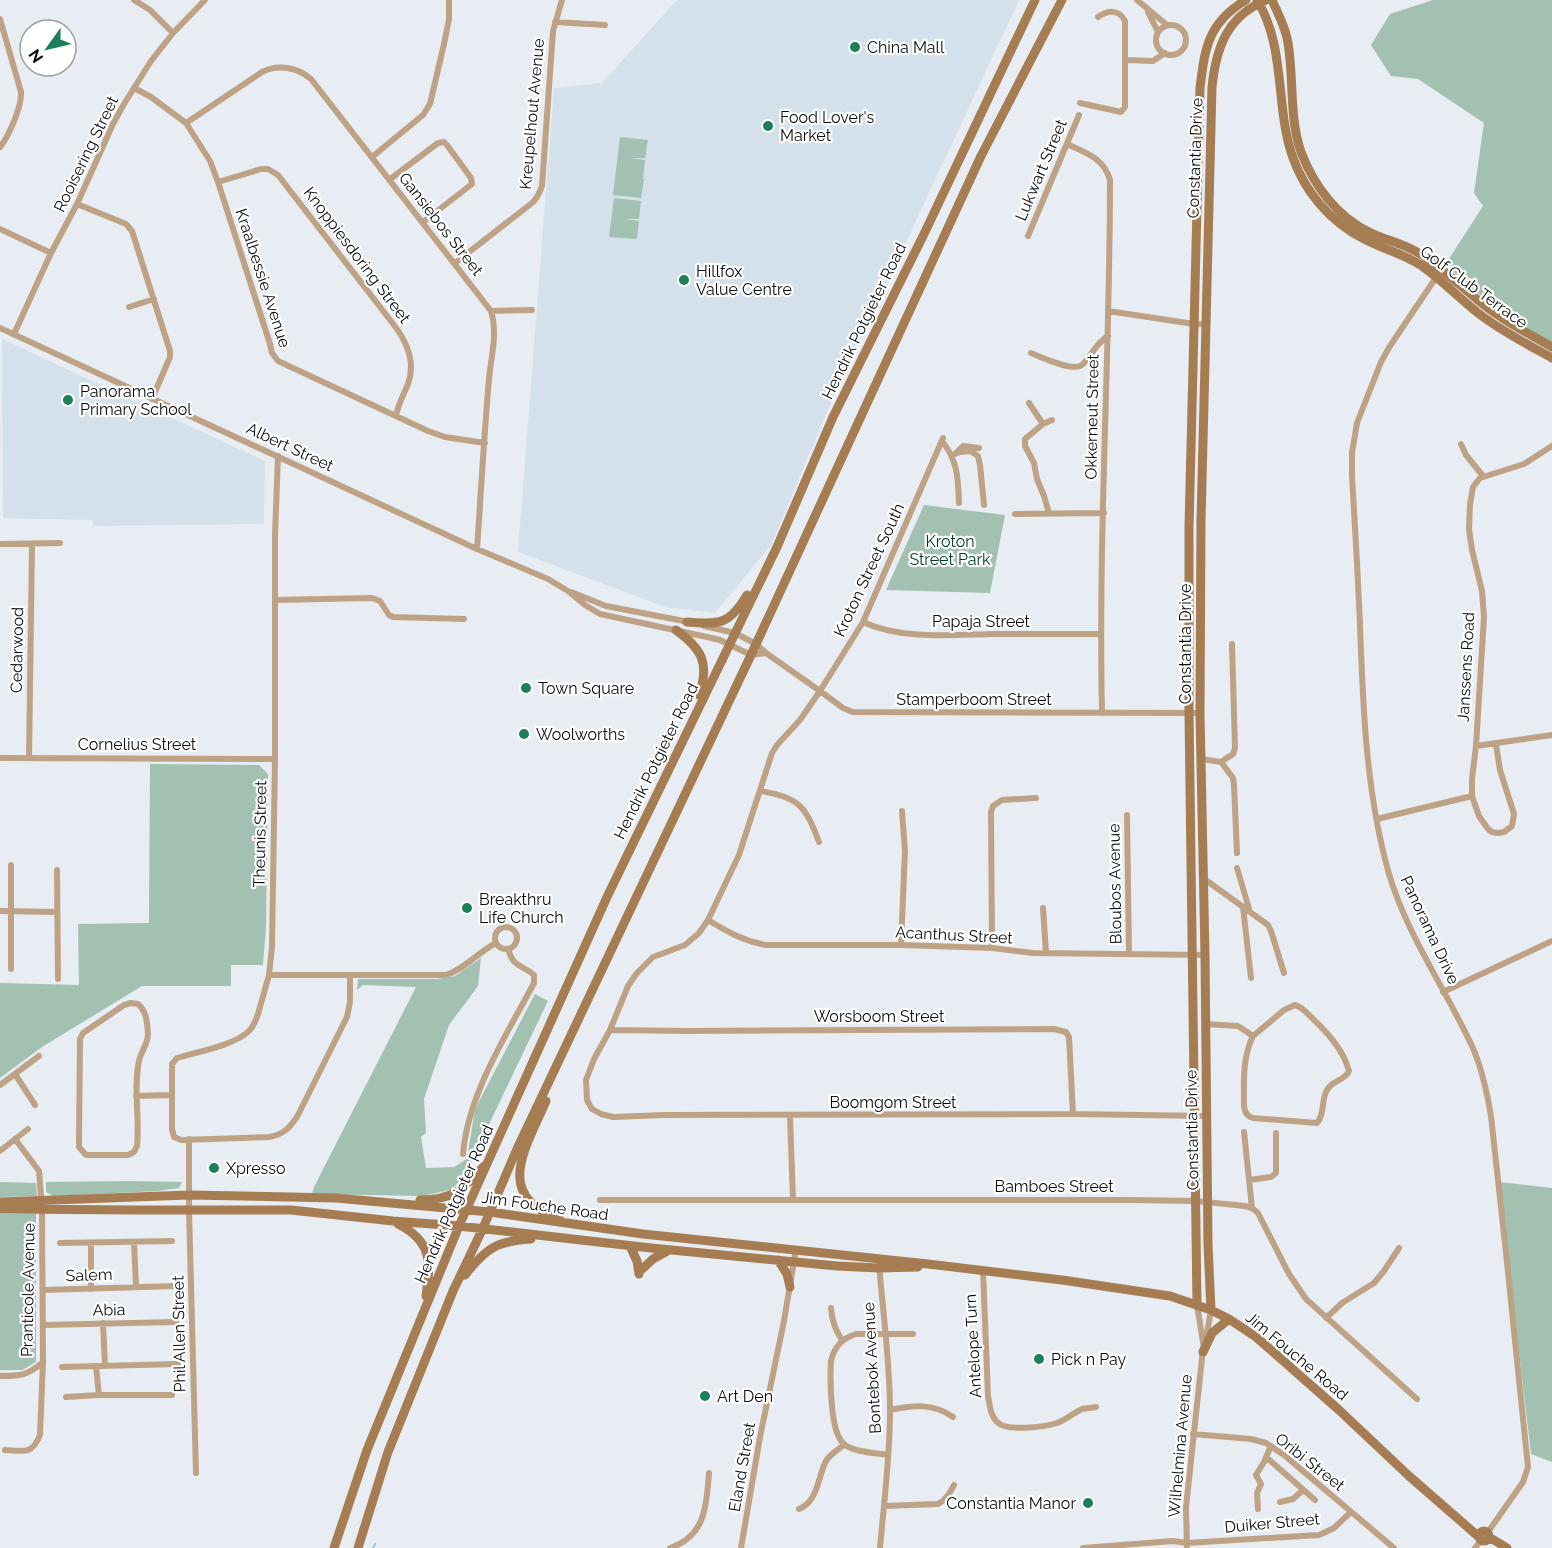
<svg xmlns="http://www.w3.org/2000/svg" width="1552" height="1548" viewBox="0 0 1552 1548" font-family="Raleway,sans-serif">
	<style>
		.built { fill: #d4e0ea }
		.green { fill: #a2c1b1 }
		.lines { fill: none; stroke-linecap: round; stroke-linejoin: round }
		.stream { stroke: #9dc0db; stroke-width: 2 }
		.street { stroke: #bea286; stroke-width: 6 }
		.secondary { stroke: #a67d52; stroke-width: 9 }
		.poi-dot { fill: #1b805a; stroke: #fff; stroke-width: 2 }
		.labels { text-anchor: middle; dominant-baseline: central; stroke-width: 4.5; stroke-linejoin: round; paint-order: stroke }
		.poi-label { font-size: 16px; fill: #0a0c0d; stroke: #fff; text-anchor: start }
		.street-label { font-size: 16px; fill: #0a0c0d; stroke: #fff }
		.park-label { font-size: 16px; fill: #003925; stroke: #fff }
	</style>
	<rect width="100%" height="100%" fill="#e7edf2"/>
	<path class="built" d="M 677,0 L 1019,0 L 829,407 L 771,545 L 715,613 L 665,607 L 518,552 L 554,88 L 602,83 Z
		M 2,339 L 265,461 L 264,524 L 93,526 L 93,520 L 3,518 Z"/>
	<path class="green" d="M 1433,0 L 1552,0 L 1552,343 C 1526,328 1504,313 1480,295 C 1468,286 1454,276 1447,262 L 1483,206 L 1474,193 L 1484,123 L 1418,79 L 1391,76 L 1371,45 L 1390,14 Z
		M 620,137 L 648,140 L 645,158 L 630,158 L 645,160 L 643,178 L 642,179 L 644,179 L 641,198 L 613,195 Z
		M 614,198 L 641,201 L 639,219 L 623,219 L 639,221 L 637,239 L 609,237 Z
		M 924,505 L 1005,515 L 990,593 L 886,590 Z
		M 150,764 L 259,765 L 268,774 L 266,927 L 263,965 L 231,965 L 231,986 L 142,986 L 42,1047 L 0,1078 L 0,983 L 79,985 L 78,924 L 149,923 Z
		M 481,958 L 478,986 L 449,1025 L 424,1099 L 426,1133 L 421,1137 L 426,1168 L 454,1167 L 467,1159 L 475,1109 L 535,994 L 548,1001 L 481,1141 L 466,1177 L 450,1190 L 422,1196 L 312,1194 L 314,1187 L 416,987 L 363,985 L 357,990 L 358,979 L 437,979 L 455,976 Z
		M 130,1181 L 182,1182 L 179,1188 L 158,1191 L 54,1196 L 46,1192 L 46,1182 Z
		M 0,1182 L 36,1183 L 37,1196 L 0,1197 Z
		M 1499,1182 L 1552,1188 L 1552,1462 L 1531,1454 Z
		M 0,1214 L 36,1214 L 36,1362 L 22,1370 L 0,1370 Z"/>
	<g class="lines">
		<path class="stream" d="M 373,1548 L 375,1544"/>
		<path class="street" d="M 134,0 L 150,10 L 173,33
			M 1137,0 L 1167,25
			M 1148,12 L 1158,32
			M 0,19 L 21,92 C 22,106 9,136 0,147
			M 555,22 L 605,25
			M1156 40a15 15 0 1 1 30 0a15 15 0 1 1-30 0Z
			M 1126,60 L 1153,61 L 1165,53
			M 134,88 L 151,97 L 186,123 L 210,161 L 218,182 L 270,344 L 272,353 L 278,361 L 428,431 L 445,437 L 485,443
			M 1080,103 L 1121,112 L 1125,107 L 1125,21 C 1119,9 1108,10 1098,17
			M 186,123 L 262,72 C 278,64 297,67 311,79 L 491,311 C 498,334 491,356 489,379 C 484,436 481,492 477,549
			M 1067,144 C 1086,153 1104,158 1110,180 C 1110,358 1098,535 1102,713
			M 372,157 L 423,115 L 430,104 L 444,44 L 449,19 L 449,0
			M 389,180 L 438,143 L 444,142 L 447,145 L 471,178 L 472,184 L 423,222
			M 218,182 L 261,169 L 268,169 L 278,175 L 394,325 C 407,342 416,362 408,384 C 404,394 398,404 396,416
			M 77,204 L 126,224 L 132,231 L 170,351 L 170,357 L 152,399
			M 0,229 L 51,253
			M 1028,236 L 1079,115
			M 455,263 L 532,203 C 538,198 539,193 542,186 L 553,31 L 562,0
			M 1437,276 L 1390,346 L 1381,362 L 1357,423 L 1352,453 L 1352,476 C 1355,526 1358,576 1360,626 C 1363,708 1366,793 1389,874 C 1407,935 1445,988 1472,1046 C 1482,1068 1487,1092 1491,1116 L 1506,1253 L 1528,1467 L 1523,1482 L 1488,1532
			M 129,307 L 154,299
			M 491,311 L 532,310
			M 1108,311 L 1194,324 L 1207,324
			M 0,328 L 477,549 L 548,579 L 568,591 L 585,605 L 600,614 L 707,637 L 720,640 L 751,655 L 766,653
			M 14,334 L 51,253 L 77,204 L 113,124 L 124,104 L 151,61 L 173,33 L 205,0
			M 1031,353 C 1041,357 1073,372 1082,365 C 1088,360 1092,352 1097,346 C 1100,342 1104,339 1108,336
			M 1029,403 L 1043,424 L 1025,439 L 1025,446 L 1034,463 L 1037,479 L 1044,496 L 1049,513
			M 1043,424 L 1052,420
			M 943,438 L 863,622 L 820,691 L 800,720 L 777,745 L 772,753 L 739,855 L 708,920 L 699,933 L 685,945 L 653,957 L 637,973 L 628,986 L 610,1030 L 594,1059 L 586,1080 L 587,1100 L 592,1109 L 601,1114 L 613,1117 L 665,1115 L 1073,1114 L 1206,1116
			M 942,441 C 958,461 958,478 959,503
			M 1461,444 L 1466,455 L 1483,476
			M 956,453 L 963,446 L 979,448
			M 952,455 L 960,452 L 970,451 L 978,456 L 980,465 L 984,505
			M 278,456 L 275,535 L 275,759 L 272,947 L 269,975 L 258,1014 C 256,1020 254,1026 249,1031 C 235,1045 197,1052 177,1058 L 172,1064 L 172,1129 L 174,1137 L 181,1140 L 269,1137 C 283,1135 291,1127 298,1115 L 347,1017 L 350,1002 L 350,976
			M 1015,514 L 1104,513
			M 0,544 L 60,543
			M 571,592 L 606,606 L 689,622
			M 275,600 L 372,598 L 380,601 L 389,615 L 393,617 L 464,619
			M 863,622 C 901,640 952,635 994,634 C 1030,634 1065,634 1100,634
			M 704,626 L 735,633 L 756,644 L 766,653 L 820,691 L 843,708 L 853,712 L 1200,713
			M 1496,744 L 1500,770 L 1514,814 L 1512,826 L 1504,832 L 1498,833 L 1492,832 L 1488,829 L 1479,816 L 1472,796 L 1472,779 L 1476,746 L 1484,617 L 1482,591 L 1472,550 L 1469,529 L 1470,504 L 1473,487 L 1480,478 L 1524,464 L 1552,446
			M 1476,746 L 1552,735
			M 0,758 L 275,759
			M 29,758 L 32,544
			M 1201,759 L 1221,762 L 1233,778 L 1234,785 L 1237,853
			M 1221,762 L 1233,754 L 1235,748 L 1232,644
			M 761,791 C 799,798 805,805 819,842
			M 1127,815 L 1129,954
			M 1377,819 L 1472,796
			M 1237,868 L 1250,912
			M 57,870 L 58,979
			M 1203,878 L 1268,925 L 1271,931 L 1284,973
			M 1243,907 L 1251,978
			M 1043,908 L 1046,953
			M 0,911 L 57,912
			M 708,920 C 728,932 743,941 766,945 L 901,945 L 992,948 L 1033,953 L 1205,955
			M495 938a11 11 0 1 1 22 0a11 11 0 1 1-22 0Z
			M 901,945 L 905,851 L 902,811
			M 992,948 L 991,812 L 993,806 L 1002,800 L 1036,798
			M 11,969 L 11,865
			M 269,975 L 446,975 C 465,969 478,952 496,943
			M 1443,992 L 1552,941
			M 131,1003 L 138,1004 C 147,1012 147,1022 148,1034 C 148,1044 141,1051 139,1061 C 133,1089 140,1118 137,1146 L 134,1152 L 128,1155 L 86,1155 L 79,1147 L 79,1140 L 80,1039 L 83,1033 L 124,1005 Z
			M 1205,1024 L 1238,1026 L 1253,1036 C 1242,1058 1244,1083 1244,1106 C 1245,1113 1247,1116 1253,1118 L 1317,1123 C 1325,1114 1321,1100 1327,1090 C 1332,1080 1345,1081 1349,1071 C 1343,1049 1327,1032 1311,1017 C 1306,1012 1302,1007 1295,1005 L 1284,1010 L 1253,1036
			M 610,1030 L 688,1031 L 1054,1029 L 1066,1032 L 1069,1037 L 1073,1114
			M 15,1074 L 35,1105
			M 0,1085 L 39,1056
			M 136,1096 L 172,1095
			M 790,1116 L 793,1200
			M 1244,1132 L 1252,1208
			M 189,1139 L 189,1210 L 196,1473
			M 0,1151 L 28,1129
			M 463,1154 C 468,1094 506,1036 534,983 L 534,975 C 522,964 514,969 508,949
			M 1249,1180 L 1271,1177 L 1276,1173 L 1276,1133
			M 600,1200 L 1132,1200 L 1196,1201 L 1245,1206 L 1252,1208 L 1258,1213 L 1289,1274 L 1306,1299 L 1417,1399
			M 134,1242 L 136,1287
			M 60,1243 L 172,1241
			M 91,1243 L 91,1289
			M 879,1264 C 883,1313 890,1362 890,1411 C 890,1457 884,1502 880,1548
			M 983,1270 L 988,1396 C 990,1405 990,1415 997,1422 C 1006,1432 1045,1427 1057,1423 C 1066,1420 1073,1413 1082,1409 C 1086,1408 1092,1408 1096,1407
			M 43,1290 L 176,1286
			M 1197,1305 L 1204,1348
			M 831,1308 C 832,1321 835,1329 842,1340
			M 1326,1318 L 1342,1303 L 1374,1283 L 1384,1271 L 1399,1248
			M 103,1323 L 105,1366
			M 43,1325 L 176,1322
			M 1206,1339 L 1211,1310
			M 96,1366 L 99,1395
			M 62,1367 L 178,1364
			M 0,1376 C 20,1376 27,1376 43,1362
			M 66,1397 L 99,1395 L 172,1395
			M 890,1410 C 912,1405 934,1403 953,1417
			M 1193,1434 L 1251,1439 L 1266,1443 L 1284,1455 L 1394,1548
			M 5,1450 C 24,1451 32,1455 40,1435 L 43,1362 L 42,1209 L 39,1171 L 15,1139
			M 888,1455 C 876,1453 851,1452 843,1443 C 830,1431 830,1379 831,1361 C 834,1347 843,1338 856,1334 L 913,1334
			M 1266,1457 L 1315,1500
			M 1280,1502 L 1293,1499 L 1303,1490
			M 884,1506 L 938,1504 C 946,1500 950,1493 954,1485
			M 799,1509 C 818,1502 818,1476 826,1461 C 830,1454 838,1450 844,1445
			M 1258,1509 L 1257,1493 L 1261,1484 L 1256,1475 L 1264,1462 L 1271,1446
			M 670,1548 C 706,1536 706,1506 709,1473
			M 741,1548 L 760,1437 L 784,1321 L 796,1249
			M 1083,1548 L 1173,1541 L 1187,1543 L 1319,1535 L 1334,1528 L 1351,1512
			M 1187,1548 L 1186,1507 L 1203,1349
			M 1475,1548 L 1481,1540"/>
		<path class="secondary" d="M 1257,0 C 1286,47 1275,104 1292,155 C 1304,191 1330,222 1364,239 C 1383,249 1404,254 1422,266 C 1442,280 1459,298 1478,313 C 1501,331 1527,344 1552,358
			M 1272,0 C 1278,14 1286,28 1288,43 C 1294,79 1289,117 1301,152 C 1314,186 1337,217 1371,233 C 1391,242 1412,246 1429,260 C 1446,272 1462,287 1479,301 C 1501,319 1527,333 1552,347
			M 687,622 C 720,625 730,624 747,595
			M 676,630 C 702,649 710,663 699,695
			M 546,1101 C 527,1146 492,1196 559,1218
			M 420,1200 C 454,1200 463,1189 484,1166
			M 0,1202 L 189,1195 L 336,1198 L 490,1212 L 643,1234 L 928,1264 L 1062,1280 L 1170,1296 L 1211,1310 L 1229,1319 L 1256,1337 L 1339,1410 L 1409,1476 L 1479,1537
			M 0,1209 L 138,1210 L 291,1210 L 393,1221 L 459,1226 L 651,1248 L 837,1266 L 879,1268 L 918,1267
			M 398,1224 C 432,1241 431,1262 426,1296
			M 630,1246 L 637,1261 L 639,1274
			M 778,1260 L 787,1274 L 790,1287
			M 641,1270 L 653,1259 L 669,1250
			M 465,1275 C 486,1248 497,1241 531,1239
			M 1197,1305 L 1189,713 L 1189,527 L 1200,88 C 1205,47 1208,23 1246,0
			M 1211,1310 L 1208,1245 L 1205,955 L 1200,713 L 1201,521 L 1212,87 C 1216,48 1227,16 1266,0
			M 1203,1352 L 1212,1333 L 1229,1319
			M1479 1536a5 5 0 1 1 10 0a5 5 0 1 1-10 0Z
			M 1489,1537 L 1507,1548
			M 334,1548 L 367,1450 L 459,1226 L 607,897 L 777,547 L 833,417 L 924,234 L 1035,0
			M 358,1548 L 388,1452 L 453,1291 L 483,1228 L 517,1149 L 751,655 L 981,156 L 1062,0"/>
	</g>
	<g class="poi-dot">
		<circle cx="855" cy="47" r="6"/>
		<circle cx="768" cy="126" r="6"/>
		<circle cx="684" cy="280" r="6"/>
		<circle cx="68" cy="400" r="6"/>
		<circle cx="526" cy="688" r="6"/>
		<circle cx="524" cy="734" r="6"/>
		<circle cx="467" cy="908" r="6"/>
		<circle cx="214" cy="1168" r="6"/>
		<circle cx="1039" cy="1359" r="6"/>
		<circle cx="705" cy="1396" r="6"/>
		<circle cx="1088" cy="1503" r="6"/>
	</g>
	<g class="labels">
		<g class="poi-label">
			<text x="867" y="47">China Mall</text>
			<text x="780" y="117">Food Lover's<tspan x="780" dy="18">Market</tspan></text>
			<text x="696" y="271">Hillfox<tspan x="696" dy="18">Value Centre</tspan></text>
			<text x="80" y="391">Panorama<tspan x="80" dy="18">Primary School</tspan></text>
			<text x="538" y="688">Town Square</text>
			<text x="536" y="734">Woolworths</text>
			<text x="479" y="899">Breakthru<tspan x="479" dy="18">Life Church</tspan></text>
			<text x="226" y="1168">Xpresso</text>
			<text x="1051" y="1359">Pick n Pay</text>
			<text x="717" y="1396">Art Den</text>
			<text x="1076" y="1503" text-anchor="end">Constantia Manor</text>
		</g>
		<g class="street-label">
			<text transform="translate(532 114) rotate(-85)">Kreupelhout Avenue</text>
			<text transform="translate(86 154) rotate(-64)">Rooisering Street</text>
			<text transform="translate(1195 158) rotate(-88)">Constantia Drive</text>
			<text transform="translate(1041 170) rotate(-67)">Lukwart Street</text>
			<text transform="translate(441 224) rotate(52)">Gansiebos Street</text>
			<text transform="translate(357 255) rotate(53)">Knoppiesdoring Street</text>
			<text transform="translate(263 278) rotate(72)">Kraalbessie Avenue</text>
			<text transform="translate(1474 287) rotate(36)">Golf Club Terrace</text>
			<text transform="translate(864 321) rotate(-64)">Hendrik Potgieter Road</text>
			<text transform="translate(1092 417) rotate(-89)">Okkerneut Street</text>
			<text transform="translate(290 447) rotate(25)">Albert Street</text>
			<text transform="translate(869 570) rotate(-65)">Kroton Street South</text>
			<text x="981" y="621">Papaja Street</text>
			<text transform="translate(1185 644) rotate(-90)">Constantia Drive</text>
			<text transform="translate(17 650) rotate(-89)">Cedarwood</text>
			<text transform="translate(1466 667) rotate(-87)">Janssens Road</text>
			<text x="974" y="699">Stamperboom Street</text>
			<text x="137" y="744">Cornelius Street</text>
			<text transform="translate(656 761) rotate(-64)">Hendrik Potgieter Road</text>
			<text transform="translate(260 834) rotate(-89)">Theunis Street</text>
			<text transform="translate(1115 884) rotate(-91)">Bloubos Avenue</text>
			<text transform="translate(1430 930) rotate(65)">Panorama Drive</text>
			<text transform="translate(954 935) rotate(3)">Acanthus Street</text>
			<text x="879" y="1016">Worsboom Street</text>
			<text x="893" y="1102">Boomgom Street</text>
			<text transform="translate(1192 1130) rotate(-91)">Constantia Drive</text>
			<text x="1054" y="1186">Bamboes Street</text>
			<text transform="translate(454 1204) rotate(-66)">Hendrik Potgieter Road</text>
			<text transform="translate(545 1206) rotate(8)">Jim Fouche Road</text>
			<text transform="translate(89 1275) rotate(-2)">Salem</text>
			<text transform="translate(28 1290) rotate(-89)">Pranticole Avenue</text>
			<text transform="translate(109 1310) rotate(-1)">Abia</text>
			<text transform="translate(179 1334) rotate(-91)">Phil Allen Street</text>
			<text transform="translate(973 1346) rotate(-93)">Antelope Turn</text>
			<text transform="translate(1297 1356) rotate(40)">Jim Fouche Road</text>
			<text transform="translate(872 1368) rotate(-93)">Bontebok Avenue</text>
			<text transform="translate(1180 1446) rotate(-85)">Wilhelmina Avenue</text>
			<text transform="translate(1310 1462) rotate(38)">Oribi Street</text>
			<text transform="translate(742 1467) rotate(-80)">Eland Street</text>
			<text transform="translate(1272 1523) rotate(-5)">Duiker Street</text>
		</g>
		<g class="park-label">
			<text x="950" y="541">Kroton<tspan x="950" dy="18">Street Park</tspan></text>
		</g>
	</g>
	<g transform="translate(48 48) rotate(236)"><circle r="28" fill="#ffffff" stroke="#9d9e9e" stroke-width="1.5"/>
	<path d="M0-4.5L10 22L0 15L-10 22Z" fill="#1b805a"/>
	<text y="-9" font-size="16" font-weight="bold" text-anchor="middle" fill="#0a0c0d">N</text>
	</g>
</svg>
